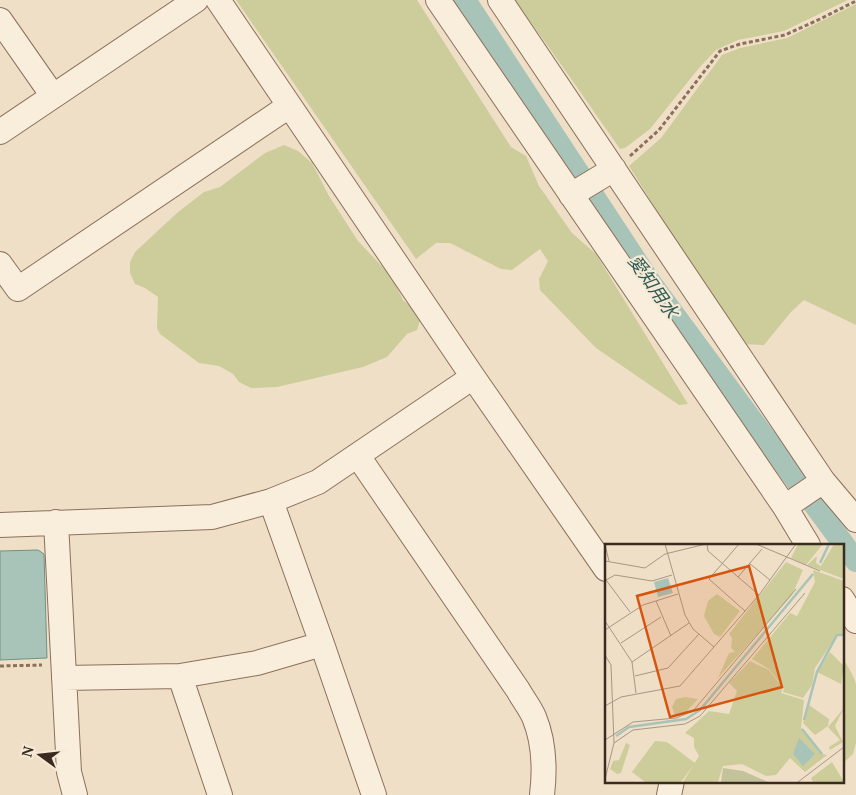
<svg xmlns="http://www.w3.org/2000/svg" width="856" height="795" viewBox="0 0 856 795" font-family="'PT Serif','Noto Sans JP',serif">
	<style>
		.green { fill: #cdcd9b }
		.water { fill: #a8c3b8; stroke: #6f9285 }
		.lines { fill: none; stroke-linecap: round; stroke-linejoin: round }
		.canal { stroke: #a8c3b8; stroke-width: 22 }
		.minor-casing { stroke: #8b705c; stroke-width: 26 }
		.path { stroke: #8b705c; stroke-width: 3; stroke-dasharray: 4 2.5; stroke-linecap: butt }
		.minor { stroke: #f9eddb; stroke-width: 24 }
		.labels { text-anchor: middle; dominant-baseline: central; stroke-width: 4.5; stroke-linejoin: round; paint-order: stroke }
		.water-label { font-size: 18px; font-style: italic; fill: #2f5b53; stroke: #f6ead7 }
		.inset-river { fill: none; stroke: #a8c3b8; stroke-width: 2.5 }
		.inset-road { fill: none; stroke: #a79784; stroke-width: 1 }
		.view { fill: #d7540e; fill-opacity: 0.15; stroke: #d7540e; stroke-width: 2.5 }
		.inset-edge { fill: none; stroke: #3b2a20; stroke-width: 2.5 }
	</style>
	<rect width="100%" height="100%" fill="#efdfc7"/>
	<path class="green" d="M 236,0 L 417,0 L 511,147 L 526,156 L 539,186 L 572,233 L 596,254 L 688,404 L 679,405 L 596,348 L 540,290 L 539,279 L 548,261 L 540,249 L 512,270 L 501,269 L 450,243 L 436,243 L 416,259 Z
		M 515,0 L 848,0 L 784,31 L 738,40 L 716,50 L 699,68 L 650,129 L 625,148 L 620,149 L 567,73 Z
		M 856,4 L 856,325 L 804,300 L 791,312 L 764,345 L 740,344 L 629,166 L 661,138 L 722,55 L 740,48 L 787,38 Z
		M 284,145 L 298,151 L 312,163 L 329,196 L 358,241 L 392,277 L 403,300 L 417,312 L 420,320 L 417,330 L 407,334 L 387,357 L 363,367 L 277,387 L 251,388 L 239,382 L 233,374 L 219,366 L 199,363 L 160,334 L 157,328 L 158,297 L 145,288 L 135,284 L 130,273 L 130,262 L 135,252 L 177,213 L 204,192 L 220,187 L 265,153 Z
		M 842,656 C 846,665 855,676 856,685 L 856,743 L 853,754 L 842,764 Z"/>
	<path class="water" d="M 38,550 L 44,554 L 47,658 L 0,660 L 0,551 Z"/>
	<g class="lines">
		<path class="canal" d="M 465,0 L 650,282 L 856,561"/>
		<defs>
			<path id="minor" d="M 218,0 L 473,377 L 606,569
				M 438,0 L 785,507 L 808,545
				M 500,0 L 823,481 L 856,520
				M 0,20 L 53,96
				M 0,132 L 196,0
				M 571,195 L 614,169
				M 0,264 L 18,289 L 289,106
				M 358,456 L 518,690 C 523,699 530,708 534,717 C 544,741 545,770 542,795
				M 271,501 L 322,644 L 374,795
				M 785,507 L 823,481
				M 56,522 L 69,772 L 75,795
				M 0,525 L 212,517 L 271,501 L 318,482 L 473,377
				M 842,599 L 856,621
				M 180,676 L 220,795
				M 64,678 L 180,676 L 257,663 L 322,644
				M 669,795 L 672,781"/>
		</defs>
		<use href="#minor" class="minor-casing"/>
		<path class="path" d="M 630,156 L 659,130 L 720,51 L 740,44 L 785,35 L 820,19 L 856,1
			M 0,666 L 42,665"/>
		<use href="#minor" class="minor"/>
	</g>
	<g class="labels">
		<g class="water-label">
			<text transform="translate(654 286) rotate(55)">愛知用水</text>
		</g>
	</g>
	<g transform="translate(605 544)">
		<rect width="239" height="239" fill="#efdfc7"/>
		<path d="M 193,0 L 218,0 L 201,21 L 186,14 ZM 229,0 L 239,0 L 239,35 L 202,21 L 212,12 L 211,19 L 216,22 ZM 181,18 L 198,26 L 187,51 L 113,134 L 124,109 L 130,108 L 126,104 L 127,94 L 124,90 ZM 208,26 L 239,37 L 239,90 L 232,91 L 210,124 L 207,141 L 198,154 L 178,148 L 179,144 L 164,125 L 147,115 L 185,69 L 192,72 L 210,38 ZM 112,50 L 135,67 L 115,93 L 109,90 L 99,72 L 103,57 ZM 225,108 L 239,122 L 236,140 L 212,128 ZM 145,117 L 164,126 L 178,144 L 176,149 L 199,156 L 196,184 L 217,210 L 222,211 L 200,228 L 185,214 L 171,231 L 161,232 L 137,220 L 118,222 L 113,238 L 78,238 L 94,212 L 89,203 L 89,194 L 80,189 L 104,167 L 124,170 L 132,147 L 124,139 ZM 80,153 L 93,155 L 81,168 L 70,171 L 67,163 L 71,155 ZM 204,161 L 224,175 L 223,182 L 210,191 L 198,179 ZM 239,164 L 230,182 L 238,198 L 225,206 L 224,203 L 235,196 L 223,183 ZM 50,197 L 62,198 L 90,219 L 76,238 L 40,238 L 27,228 ZM 21,199 L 25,201 L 16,229 L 12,230 L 5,225 L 8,217 L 14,216 ZM 227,218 L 239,238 L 208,238 L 206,234 Z" fill="#cdcd9b"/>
		<path d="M 118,224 L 138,227 L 163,238 L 116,238 Z" fill="#c2c39a"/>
		<path d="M 63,34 L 68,49 L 53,53 L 49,38 ZM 194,194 L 210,210 L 198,222 L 188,210 Z" fill="#a8c3b8"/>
		<path class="inset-river" d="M 215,19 L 224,0M 199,176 L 212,128 L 232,91 L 239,91M 197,185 L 217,210M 11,192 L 24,183 L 81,175 L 95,166 L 208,30"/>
		<path class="inset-road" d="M 60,0 L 80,71 L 88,85 L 109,103M 102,0 L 103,7 L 154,51M 134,0 L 104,35 L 140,67M 151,0 L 215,27M 0,1 L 4,17M 0,17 L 40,24 L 60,10 L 101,0M 144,19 L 165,36M 133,33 L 157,5M 1,36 L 10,31 L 47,37 L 67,31M 1,36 L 25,68M 51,57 L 66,92M 0,77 L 27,118 L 31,149M 0,86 L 38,61 L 73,50M 16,99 L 56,73M 0,111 L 6,121 L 9,199 L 0,235M 27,118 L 84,79M 30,132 L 63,124 L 94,90M 0,162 L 16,153 L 75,142 L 154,51 L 191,0M 0,196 L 28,178 L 71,174 L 88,167 L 191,45M 9,199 L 28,186 L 80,180 L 95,172 L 200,49M 193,238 L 239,203"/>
		<path class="view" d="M 144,22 L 177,143 L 65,173 L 32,52 Z"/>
		<rect width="239" height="239" class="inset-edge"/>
	</g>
	<g transform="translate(40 755) rotate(285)" stroke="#f6ead7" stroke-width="4" paint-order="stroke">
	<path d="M0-4L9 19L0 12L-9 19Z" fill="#3b2a20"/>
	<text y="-8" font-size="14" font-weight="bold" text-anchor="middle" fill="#3b2a20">N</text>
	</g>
</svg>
